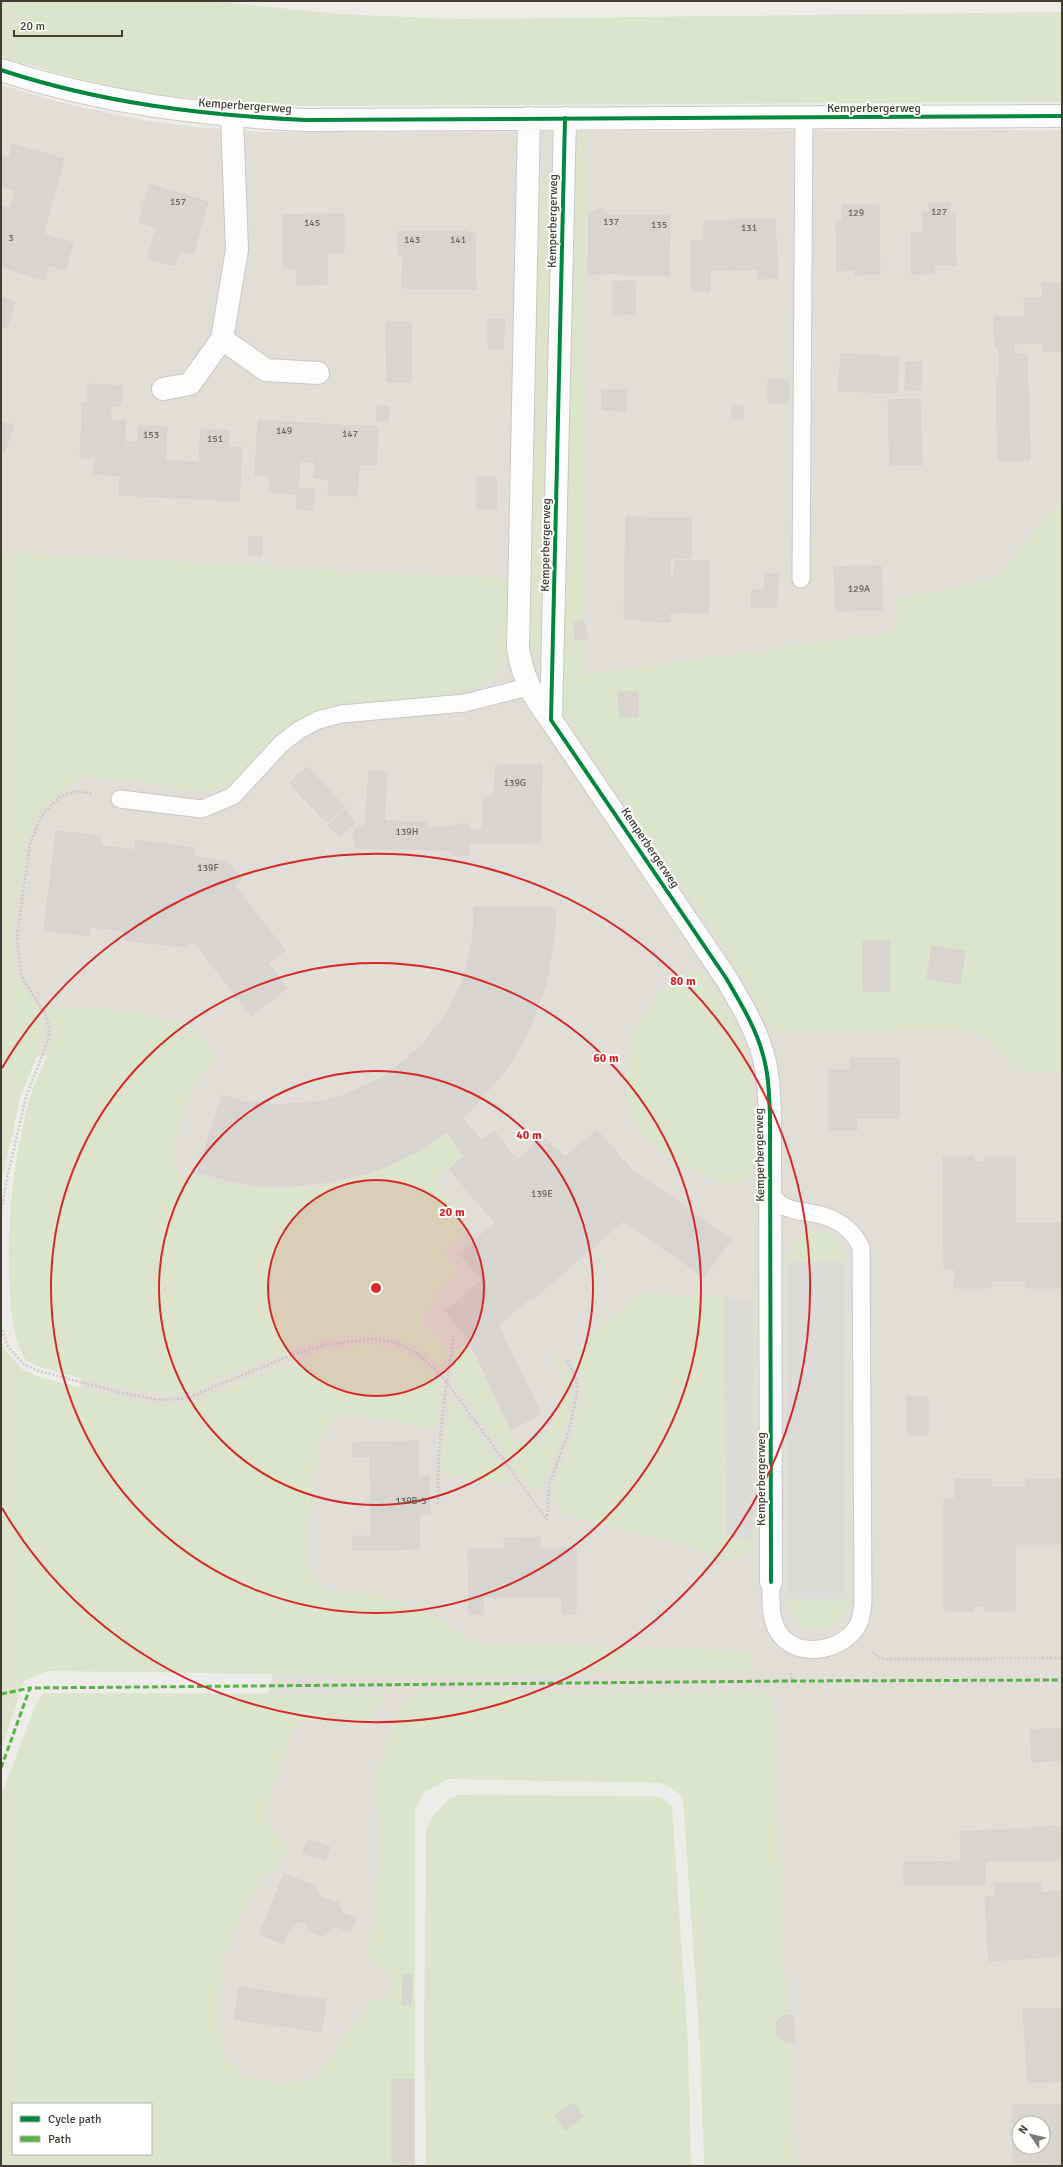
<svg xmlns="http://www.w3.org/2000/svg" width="1063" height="2167" viewBox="0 0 1063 2167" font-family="Signika,sans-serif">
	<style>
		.residential { fill: #e1ddd7; fill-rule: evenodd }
		.green { fill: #dce5cb; fill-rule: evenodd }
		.parking { fill: #dddbd8 }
		.building { fill: #d8d5d1; stroke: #d6d3cf; fill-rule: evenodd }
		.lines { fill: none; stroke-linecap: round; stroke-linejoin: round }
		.service-casing { stroke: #cac8c5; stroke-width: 19 }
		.minor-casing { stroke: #cac8c5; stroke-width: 24 }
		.path { stroke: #cccac7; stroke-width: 2.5; stroke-dasharray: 2 2; stroke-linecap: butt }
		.service { stroke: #fcfcfc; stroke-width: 17 }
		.minor { stroke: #fcfcfc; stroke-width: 22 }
		.quiet { stroke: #57b346; stroke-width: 3; stroke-dasharray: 6 3; stroke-linecap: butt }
		.cycleway-casing { stroke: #fff; stroke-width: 6 }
		.cycleway { stroke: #00873e; stroke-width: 4 }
		.ring { fill: none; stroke: #d62828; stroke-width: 2 }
		.labels { text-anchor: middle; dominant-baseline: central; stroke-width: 4; stroke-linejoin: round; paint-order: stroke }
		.number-label { font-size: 10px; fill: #69645e }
		.street-label { font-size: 12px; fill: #433d36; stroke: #fff }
		.centre { fill: #d62828; stroke: #fff; stroke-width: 2 }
		.ring-label { font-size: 12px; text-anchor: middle; font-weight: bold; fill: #d62828; stroke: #fff; stroke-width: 4; stroke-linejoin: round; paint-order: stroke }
	</style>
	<rect width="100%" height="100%" fill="#eeece9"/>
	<path class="residential" d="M 1,85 L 71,105 L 143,120 L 193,127 L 262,132 L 1062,130 L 1062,2166 L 775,2166 L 761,1710 L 415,1715 L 393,2007 L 298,2152 L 163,2094 L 275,1667 L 78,1492 L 89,1050 L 1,1061 ZM 1019,2123 L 1043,2123 L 1043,2147 L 1019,2147 Z"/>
	<path class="green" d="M 1,1 L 210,1 L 339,14 L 456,19 L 1062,12 L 1062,102 L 304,106 C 252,104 201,101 149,93 C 99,86 50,71 1,57 Z
		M 582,132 L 588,132 L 581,675 L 892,632 L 898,598 L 993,580 L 1062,499 L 1062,1071 L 1026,1071 L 1013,1063 L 981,1035 L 962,1030 L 779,1032 L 770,1029 L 736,966 L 564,713 L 562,701 L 575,142 Z
		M 542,179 L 549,179 L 553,184 L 543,643 L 537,651 L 534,652 L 529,645 L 538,182 Z
		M 1,552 L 511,579 C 510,612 518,657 490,681 C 465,703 372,697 339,705 C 315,710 290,723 272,739 C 256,754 237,782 217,790 C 198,797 175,787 157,784 C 131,781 105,778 79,777 L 39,811 L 26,842 L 12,937 L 16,976 L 41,1015 L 44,1026 L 44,1039 L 21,1095 L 1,1183 Z
		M 698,970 L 704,972 C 726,1008 750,1045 753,1088 C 754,1100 754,1113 754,1125 C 755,1143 760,1165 745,1179 C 723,1198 649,1146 637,1126 C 630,1116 628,1103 627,1091 C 623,1053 635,1016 664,990 C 673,982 687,976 698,970 Z
		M 45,1006 L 119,1010 L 185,1022 L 203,1037 L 212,1049 L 215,1061 L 210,1069 L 201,1071 L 182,1113 L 175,1159 L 182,1181 C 186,1179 192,1175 196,1175 C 201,1176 206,1179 211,1180 C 222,1183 233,1185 244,1187 C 316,1194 387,1180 446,1133 L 463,1155 L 433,1183 L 471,1226 L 442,1252 L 458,1271 L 433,1295 L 438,1300 L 421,1318 L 446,1348 L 444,1368 L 440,1369 C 434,1362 427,1353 420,1349 C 366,1314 286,1351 234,1373 C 219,1379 201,1390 185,1393 C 158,1397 130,1390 104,1383 C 84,1378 42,1371 26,1360 C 0,1326 8,1190 20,1141 C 23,1127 25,1111 30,1097 C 40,1066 63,1038 45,1006 Z
		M 813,1230 C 834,1232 843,1242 846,1262 L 786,1262 C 788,1244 796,1235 813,1230 Z
		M 644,1293 L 725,1298 L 726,1538 L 753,1539 L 753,1552 L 728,1562 L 685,1545 L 565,1514 L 557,1502 L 554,1488 L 573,1433 L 582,1395 L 581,1377 L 573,1360 L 581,1345 L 634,1297 Z
		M 1,1340 L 5,1350 L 22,1369 L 39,1377 L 117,1397 L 160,1405 L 189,1404 L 250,1378 L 327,1350 L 369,1344 L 392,1347 L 416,1358 L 441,1384 L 436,1431 L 417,1427 L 407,1422 L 341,1415 L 332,1419 L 324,1431 C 317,1463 300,1540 309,1569 C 312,1578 320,1585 326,1591 L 377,1593 L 431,1615 L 474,1642 L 751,1651 L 753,1671 L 428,1676 L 49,1671 L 24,1681 L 1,1750 Z
		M 468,1344 L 515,1443 C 523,1440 532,1444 540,1440 C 555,1432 569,1391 563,1375 C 561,1370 556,1364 552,1360 L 553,1355 L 555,1354 C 562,1361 569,1371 571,1381 C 576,1403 552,1465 542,1487 L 534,1489 L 529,1487 L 455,1384 L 452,1376 L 456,1351 Z
		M 454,1401 L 513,1482 L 512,1484 L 449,1475 L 444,1472 L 441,1467 L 449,1402 Z
		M 786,1599 L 846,1599 C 851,1636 789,1643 786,1599 Z
		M 772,1691 L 796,2166 L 704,2166 L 700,2046 L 683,1798 L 671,1788 L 660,1783 L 448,1779 L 425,1792 L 415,1809 L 415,2166 L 1,2166 L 1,1796 L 36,1704 L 44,1693 L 389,1694 L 375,1714 L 364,1725 L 304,1720 L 293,1731 L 268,1805 L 268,1821 L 286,1845 L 285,1854 L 275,1871 L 262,1878 L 238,1923 L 222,1964 L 219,2017 L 223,2055 L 243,2074 L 281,2085 L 314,2078 L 334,2054 L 343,2035 L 371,2002 L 390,1996 L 390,1972 L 374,1966 L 369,1956 L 380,1862 L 377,1773 L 392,1720 L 411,1693 ZM 13,2104 L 151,2104 L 151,2154 L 13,2154 Z
		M 457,1795 L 658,1796 L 672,1806 L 688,2043 L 691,2166 L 426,2166 L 424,2037 L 426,1829 C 434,1813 442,1804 457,1795 Z"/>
	<path class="parking" d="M 786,1262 L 846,1262 L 846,1599 L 786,1599 Z
		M 725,1298 L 753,1299 L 753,1539 L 726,1538 Z"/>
	<path class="building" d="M 13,144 L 64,159 L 48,217 L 11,206 L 16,190 L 1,186 L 1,156 L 9,158 Z
		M 150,184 L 208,202 L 193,254 L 180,250 L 175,266 L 147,258 L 157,227 L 139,222 Z
		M 929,203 L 950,203 L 950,212 L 955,212 L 956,265 L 934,265 L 934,273 L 911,274 L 911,233 L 923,232 L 923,213 L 929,212 Z
		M 869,204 L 869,205 L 879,205 L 880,274 L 855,275 L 855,270 L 837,271 L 836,221 L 842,221 L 842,205 Z
		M 1,205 L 11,208 L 11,206 L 48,217 L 43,234 L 73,243 L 65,270 L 49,265 L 45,280 L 1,267 Z
		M 597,209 L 604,209 L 609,215 L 625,215 L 624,273 L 588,274 L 589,215 Z
		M 344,214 L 344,252 L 327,252 L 327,284 L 297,285 L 297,268 L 283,268 L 283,215 Z
		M 625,215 L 670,215 L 669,275 L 624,275 Z
		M 775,219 L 778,278 L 758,279 L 757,269 L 733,270 L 732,220 Z
		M 732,220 L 733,270 L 710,270 L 710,291 L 692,291 L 691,241 L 704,241 L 704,221 Z
		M 398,231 L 440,231 L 439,289 L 402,288 L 403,254 L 398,254 Z
		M 440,231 L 467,231 L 467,233 L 475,233 L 476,289 L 439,289 Z
		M 624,281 L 635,281 L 635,314 L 630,314 L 630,310 L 624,309 Z
		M 624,281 L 624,309 L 630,310 L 630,314 L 613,315 L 613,282 Z
		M 1042,283 L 1062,283 L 1062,351 L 1043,351 L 1043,343 L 1014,344 L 1014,355 L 1027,354 L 1030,460 L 998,461 L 996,378 L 999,378 L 999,348 L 995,348 L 994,317 L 1025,316 L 1024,298 L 1043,298 Z
		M 1,297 L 15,302 L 7,328 L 1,327 Z
		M 488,319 L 505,319 L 503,349 L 488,348 Z
		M 411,322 L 411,382 L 387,382 L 386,323 Z
		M 841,354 L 899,357 L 897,393 L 838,391 Z
		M 906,362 L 922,362 L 921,390 L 905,389 Z
		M 768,379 L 789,380 L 788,403 L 768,403 Z
		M 88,384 L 123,386 L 121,406 L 111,406 L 110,420 L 123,421 L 119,476 L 94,474 L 94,458 L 80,457 L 83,403 L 88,403 Z
		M 602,390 L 626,390 L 626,411 L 602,410 Z
		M 920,399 L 922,465 L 890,465 L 888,400 Z
		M 377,406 L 389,407 L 388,421 L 377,421 Z
		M 732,406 L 743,406 L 743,420 L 732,420 Z
		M 258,420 L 319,424 L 315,462 L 300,461 L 298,494 L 269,492 L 270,476 L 255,475 Z
		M 1,421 L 13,425 L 5,452 L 1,451 Z
		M 123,421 L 126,422 L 124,442 L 138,442 L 138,426 L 167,427 L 165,460 L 180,461 L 178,498 L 119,495 Z
		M 319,424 L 378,427 L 376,465 L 359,464 L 357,496 L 328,495 L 329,479 L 314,478 Z
		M 201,429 L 229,431 L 228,447 L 242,447 L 239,501 L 178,498 L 180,461 L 199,462 Z
		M 477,477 L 496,477 L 497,509 L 477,509 Z
		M 298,489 L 315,489 L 313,510 L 296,509 Z
		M 626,517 L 675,518 L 674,556 L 670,556 L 670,622 L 624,619 Z
		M 675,518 L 691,518 L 691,558 L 674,558 Z
		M 249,536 L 262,537 L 262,556 L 248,555 Z
		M 675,561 L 709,561 L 708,613 L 670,612 L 671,578 L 674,578 Z
		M 881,566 L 883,610 L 836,611 L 834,567 Z
		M 765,574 L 778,574 L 777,607 L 751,607 L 752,590 L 764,590 Z
		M 583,620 L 588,640 L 575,639 L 574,623 Z
		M 618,692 L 638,692 L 638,716 L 620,717 Z
		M 496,764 L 542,765 L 540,844 L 482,843 L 484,796 L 494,796 Z
		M 307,767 L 345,807 L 327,823 L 289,783 Z
		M 369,771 L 387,772 L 384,821 L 427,822 L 427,827 L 455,827 L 455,824 L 469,824 L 469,830 L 483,831 L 482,843 L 469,843 L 468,856 L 452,855 L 452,850 L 359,848 L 355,846 L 353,835 L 355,830 L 365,825 Z
		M 345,810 L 355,822 L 339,836 L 328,825 Z
		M 56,831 L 101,836 L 100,846 L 135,850 L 136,840 L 195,848 L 194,857 L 227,861 L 241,879 L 234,885 L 285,950 L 268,964 L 287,988 L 252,1016 L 193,941 L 185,947 L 124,940 L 125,931 L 90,927 L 89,936 L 44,930 Z
		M 474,907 L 555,908 L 555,930 L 546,984 L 526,1037 L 504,1072 L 463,1119 L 482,1141 L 494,1131 L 518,1161 L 542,1136 L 565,1157 L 597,1130 L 630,1168 L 731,1239 L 704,1277 L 623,1221 L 531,1301 L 529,1299 L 498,1325 L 541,1414 L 511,1429 L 468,1338 L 445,1311 L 482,1280 L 459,1253 L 495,1223 L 449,1169 L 465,1156 L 446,1132 L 416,1152 L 391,1164 L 371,1172 L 330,1182 L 288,1186 L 263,1186 L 227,1180 L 198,1172 L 222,1095 L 240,1101 L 276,1105 L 323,1101 L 345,1095 L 385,1076 L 419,1048 L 447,1013 L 463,980 L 473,937 Z
		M 863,941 L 890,941 L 890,991 L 863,991 Z
		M 932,946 L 965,951 L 960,984 L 927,979 Z
		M 851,1058 L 899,1058 L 899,1118 L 856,1118 L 857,1130 L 829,1130 L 829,1070 L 850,1070 Z
		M 943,1156 L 973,1156 L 973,1162 L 985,1162 L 985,1156 L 1015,1156 L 1015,1223 L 1062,1223 L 1062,1288 L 1026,1288 L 1026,1281 L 991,1281 L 991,1288 L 954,1288 L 955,1269 L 944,1269 Z
		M 907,1396 L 928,1397 L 928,1435 L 908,1435 Z
		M 418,1441 L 418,1477 L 429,1477 L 429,1493 L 371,1494 L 370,1456 L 353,1457 L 352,1443 Z
		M 955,1479 L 991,1479 L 991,1487 L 1026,1487 L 1026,1479 L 1062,1479 L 1062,1544 L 1015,1544 L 1015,1612 L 985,1611 L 986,1606 L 974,1606 L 974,1611 L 944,1612 L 944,1499 L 955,1499 Z
		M 429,1493 L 430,1514 L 419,1514 L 419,1549 L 353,1550 L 353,1536 L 371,1536 L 371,1494 Z
		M 540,1537 L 540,1548 L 576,1548 L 576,1614 L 562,1614 L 562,1596 L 522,1596 L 522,1538 Z
		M 504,1538 L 522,1538 L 522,1596 L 483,1597 L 483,1615 L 469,1614 L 468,1549 L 504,1549 Z
		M 1062,1728 L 1062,1760 L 1032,1762 L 1030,1730 Z
		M 1062,1826 L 1062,1860 L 961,1861 L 960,1832 Z
		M 308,1840 L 330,1847 L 326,1860 L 303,1853 Z
		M 985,1861 L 985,1885 L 904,1885 L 904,1862 Z
		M 284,1874 L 315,1886 L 321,1897 L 338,1903 L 342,1913 L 356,1918 L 350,1932 L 336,1926 L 322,1936 L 308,1931 L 307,1922 L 298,1922 L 288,1931 L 283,1944 L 260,1934 Z
		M 995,1883 L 1040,1883 L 1041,1893 L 1062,1891 L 1062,1956 L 989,1961 L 985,1897 L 996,1896 Z
		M 403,1975 L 412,1975 L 411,2005 L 402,2005 Z
		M 239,1987 L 326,2000 L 321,2032 L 234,2019 Z
		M 1023,2009 L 1062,2009 L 1062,2081 L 1028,2083 Z
		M 784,2015 L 793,2015 L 795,2042 L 785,2042 L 777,2036 L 776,2023 Z
		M 392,2079 L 414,2079 L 414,2163 L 392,2162 Z
		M 574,2103 L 583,2117 L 565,2130 L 555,2115 Z
		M 1013,2105 L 1062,2105 L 1062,2166 L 1049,2166 L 1049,2162 L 1013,2162 ZM 1019,2123 L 1043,2123 L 1043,2147 L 1019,2147 Z"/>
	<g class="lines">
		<defs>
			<path id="service" d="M 801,579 L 804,118
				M 120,799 L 202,809 L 233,796 L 281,744 L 299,730 L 318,720 L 341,714 L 465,703 L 528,687
				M 771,1582 C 771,1601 769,1624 783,1638 C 804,1659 845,1649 858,1625 C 862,1618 862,1609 863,1601 L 861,1247 C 851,1227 835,1217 812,1213 C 801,1211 791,1211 782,1205 C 778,1203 774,1198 771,1194"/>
			<path id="minor" d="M 1,70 C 101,103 201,115 305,120 L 1062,116
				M 529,118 L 518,648 C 523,679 532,695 551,720
				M 565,118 L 551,720 L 726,978 C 740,1002 756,1028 763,1055 C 769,1075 769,1096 770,1116 L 771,1582
				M 222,339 L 266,370 L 318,373
				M 163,389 L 190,384 L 222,339 L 237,250 L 232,116"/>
		</defs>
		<use href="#service" class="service-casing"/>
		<use href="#minor" class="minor-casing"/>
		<path class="path" d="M 1,1213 L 7,1178 L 26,1097 L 48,1040 L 49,1027 L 45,1014 L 21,976 L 17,937 L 30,844 L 42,815 L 60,797 L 76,791 L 93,794
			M 1,1326 L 8,1347 L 24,1364 L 39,1371 L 118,1392 L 160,1400 L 187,1398 L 289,1356 L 325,1345 L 370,1339 L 394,1342 L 419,1354 L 446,1381 L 547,1520
			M 438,1504 C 437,1448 444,1393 454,1338
			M 547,1520 L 549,1486 L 569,1430 L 577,1393 L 576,1378 L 567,1359
			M 873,1652 L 881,1659 L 1062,1658
			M 791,1673 L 792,1681"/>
		<use href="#service" class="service"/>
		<use href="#minor" class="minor"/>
		<path class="quiet" d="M 1,1694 L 30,1688
			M 1,1768 L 30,1688 L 792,1681 L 1062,1680"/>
		<defs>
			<path id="cycleway" d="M 1,70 C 101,103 201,115 305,120 L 1062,116
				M 565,118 L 551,720 L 726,978 C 740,1002 756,1028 763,1055 C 769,1075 769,1096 770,1116 L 771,1582"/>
		</defs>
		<use href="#cycleway" class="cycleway-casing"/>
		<use href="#cycleway" class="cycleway"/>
	</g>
	<circle cx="376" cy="1288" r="108" fill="#d62828" fill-opacity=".12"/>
	<g class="ring">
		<circle cx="376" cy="1288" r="108"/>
		<circle cx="376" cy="1288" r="217"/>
		<circle cx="376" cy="1288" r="325"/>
		<path d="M2 1068A434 434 0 1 1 2 1508"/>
	</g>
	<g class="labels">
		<g class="number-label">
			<text x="178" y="202">157</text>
			<text x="939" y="212">127</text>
			<text x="856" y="213">129</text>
			<text x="611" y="222">137</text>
			<text x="312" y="223">145</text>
			<text x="659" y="225">135</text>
			<text x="749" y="228">131</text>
			<text x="11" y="238">3</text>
			<text x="412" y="240">143</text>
			<text x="458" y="240">141</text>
			<text x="284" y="431">149</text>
			<text x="350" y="434">147</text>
			<text x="151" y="435">153</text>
			<text x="215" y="439">151</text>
			<text x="859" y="589">129A</text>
			<text x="515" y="783">139G</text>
			<text x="407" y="832">139H</text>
			<text x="208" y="868">139F</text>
			<text x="542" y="1194">139E</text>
			<text x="411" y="1501">139B-3</text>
		</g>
		<g class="street-label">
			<text transform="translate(245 106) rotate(4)">Kemperbergerweg</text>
			<text x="874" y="108">Kemperbergerweg</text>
			<text transform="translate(553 221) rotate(-89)">Kemperbergerweg</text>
			<text transform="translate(546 545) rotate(-89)">Kemperbergerweg</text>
			<text transform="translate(650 848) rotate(56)">Kemperbergerweg</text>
			<text transform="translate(760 1155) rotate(-91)">Kemperbergerweg</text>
			<text transform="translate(761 1479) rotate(-90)">Kemperbergerweg</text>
		</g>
	</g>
	<circle cx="376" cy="1288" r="6" class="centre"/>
	<g class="ring-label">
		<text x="683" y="985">80 m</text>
		<text x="606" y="1062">60 m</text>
		<text x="529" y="1139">40 m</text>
		<text x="452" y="1216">20 m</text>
	</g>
	<rect width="1063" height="2167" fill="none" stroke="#433d36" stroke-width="4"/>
	<rect x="12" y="2103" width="140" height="52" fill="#ffffff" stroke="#b4b1af"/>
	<rect x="20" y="2116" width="20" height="6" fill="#00873e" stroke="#b4b1af"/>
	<text x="48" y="2123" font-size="12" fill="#433d36">Cycle path</text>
	<rect x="20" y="2136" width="20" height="6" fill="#57b346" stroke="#b4b1af"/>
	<text x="48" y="2143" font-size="12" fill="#433d36">Path</text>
	<g transform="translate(1031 2135) rotate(305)"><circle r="19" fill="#ffffff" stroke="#b4b1af"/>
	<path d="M0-3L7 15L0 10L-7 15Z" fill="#7f7a75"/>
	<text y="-6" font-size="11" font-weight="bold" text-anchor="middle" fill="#433d36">N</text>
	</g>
	<path d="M14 30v6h108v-6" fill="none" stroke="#433d36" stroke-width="2"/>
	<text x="20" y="30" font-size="12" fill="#433d36" stroke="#ffffff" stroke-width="3" paint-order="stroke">20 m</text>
</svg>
